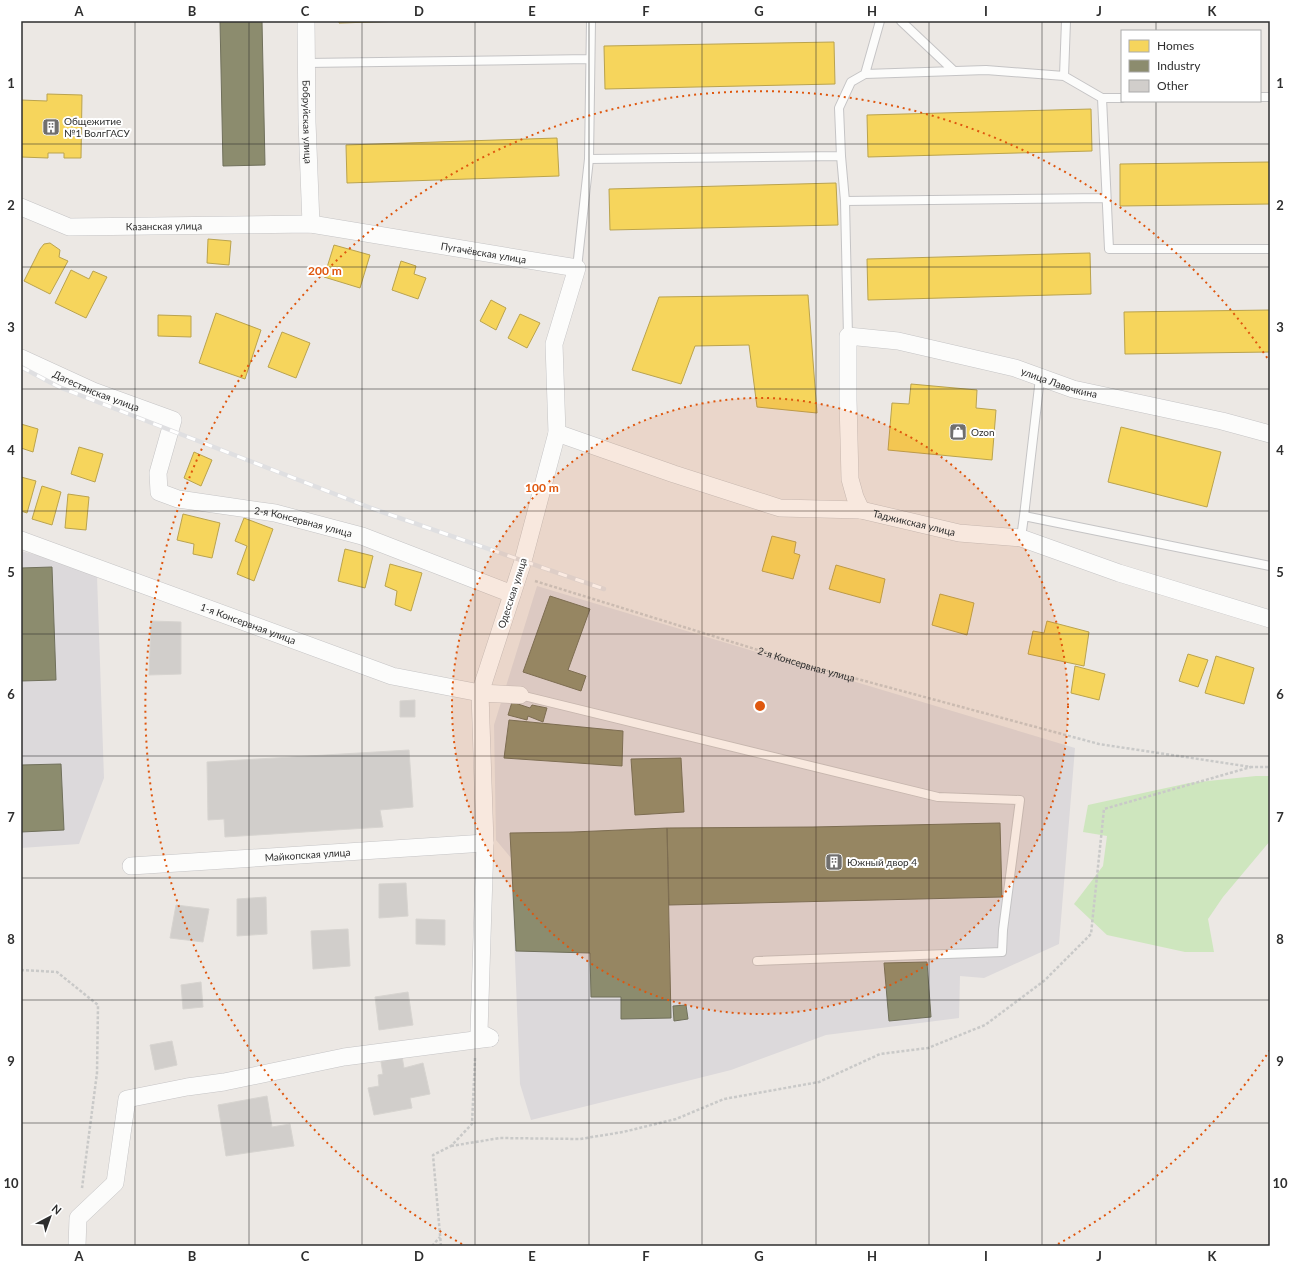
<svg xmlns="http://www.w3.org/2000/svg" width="1291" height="1267" viewBox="0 0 1291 1267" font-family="Lato,sans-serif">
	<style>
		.industrial { fill: #dcd9db }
		.green { fill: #cee6be }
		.homes { fill: #f6d55c; stroke: #baa34e }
		.industry { fill: #8c8c6e; stroke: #70705b }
		.building { fill: #d1cecb; stroke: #d7d4d0 }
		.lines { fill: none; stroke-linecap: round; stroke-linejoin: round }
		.lane-casing { stroke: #c5c4c5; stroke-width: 10 }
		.street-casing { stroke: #c5c4c5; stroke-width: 18 }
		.path { stroke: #c9c9c8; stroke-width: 2.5; stroke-dasharray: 3 2; stroke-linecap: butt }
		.lane { stroke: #fcfcfb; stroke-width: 8 }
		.street { stroke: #fcfcfb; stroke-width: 17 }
		.rail-casing { stroke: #dfdfe1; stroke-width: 4.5 }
		.rail { stroke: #fff; stroke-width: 3; stroke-dasharray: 9; stroke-linecap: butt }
		.grid { fill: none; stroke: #2e2e2e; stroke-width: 1; stroke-opacity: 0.55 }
		.ring { fill: none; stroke: #df570e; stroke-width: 2; stroke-dasharray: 2 4 }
		.labels { text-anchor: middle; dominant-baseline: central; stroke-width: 4; stroke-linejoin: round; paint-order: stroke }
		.poi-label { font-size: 10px; fill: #2e2e2e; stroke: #fff; text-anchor: start }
		.street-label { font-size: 10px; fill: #2e2e2e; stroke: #fff }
		.centre { fill: #df570e; stroke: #fff; stroke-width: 2 }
		.ring-label { font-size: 12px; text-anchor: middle; font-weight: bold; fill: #df570e; stroke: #fff; stroke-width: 4; stroke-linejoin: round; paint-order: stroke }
		.neatline { fill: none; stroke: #2e2e2e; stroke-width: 1.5 }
		.grid-label { font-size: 13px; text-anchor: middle; font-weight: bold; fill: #2e2e2e }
	</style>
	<rect width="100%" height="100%" fill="#ece8e4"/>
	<path class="industrial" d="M 21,551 L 55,560 L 97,576 L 104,778 L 79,844 L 21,848 Z
		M 537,586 L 1075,748 L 1059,944 L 984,978 L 960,976 L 959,1018 L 826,1035 L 731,1070 L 531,1120 L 520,1084 L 511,858 L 496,840 L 494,725 Z"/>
	<path class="green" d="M 1256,776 L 1270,776 L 1270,841 L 1223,897 L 1208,919 L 1214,952 L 1185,952 L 1107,935 L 1074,904 L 1103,866 L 1107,836 L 1083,832 L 1088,805 L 1189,783 Z"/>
	<path class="homes" d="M 339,21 L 405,21 L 339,23 Z
		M 834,42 L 835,84 L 605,89 L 604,46 Z
		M 47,94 L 82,95 L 81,158 L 64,158 L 64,153 L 48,153 L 48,158 L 21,157 L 21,100 L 47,101 Z
		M 1091,109 L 1092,151 L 868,157 L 867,115 Z
		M 557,138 L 559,176 L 347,183 L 346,145 Z
		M 1270,162 L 1270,204 L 1120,206 L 1120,164 Z
		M 836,183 L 838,225 L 610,230 L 609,189 Z
		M 208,239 L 231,241 L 229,265 L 207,263 Z
		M 50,243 L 60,250 L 59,257 L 68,261 L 50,294 L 24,281 L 40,249 L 44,244 Z
		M 334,245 L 370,255 L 360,288 L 324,277 Z
		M 1090,253 L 1091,294 L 868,300 L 867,259 Z
		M 401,261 L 416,266 L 414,274 L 426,278 L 418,299 L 392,290 Z
		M 71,270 L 89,279 L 93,271 L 107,277 L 86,318 L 55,303 Z
		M 808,295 L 817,413 L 757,407 L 749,345 L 695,346 L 681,384 L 632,370 L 659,297 Z
		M 491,300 L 506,308 L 496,330 L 480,321 Z
		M 1270,310 L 1270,352 L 1125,354 L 1124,312 Z
		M 216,313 L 261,330 L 245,379 L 199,363 Z
		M 520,314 L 540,323 L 527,348 L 508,338 Z
		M 158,315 L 191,316 L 191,337 L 158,336 Z
		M 282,332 L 310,343 L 296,378 L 268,367 Z
		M 911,384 L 977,390 L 976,408 L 996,410 L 992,460 L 888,450 L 892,403 L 909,404 Z
		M 21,424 L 38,429 L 33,452 L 21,448 Z
		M 1121,427 L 1221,452 L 1207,507 L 1108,482 Z
		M 79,447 L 103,454 L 95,482 L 71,474 Z
		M 194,452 L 212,460 L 201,486 L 184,478 Z
		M 21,477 L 36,481 L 27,513 L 21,511 Z
		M 42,486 L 61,492 L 52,525 L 32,519 Z
		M 68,494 L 89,497 L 86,530 L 65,528 Z
		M 183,514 L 220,523 L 212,558 L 193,554 L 194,544 L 177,540 Z
		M 244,518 L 273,529 L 254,581 L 237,574 L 247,546 L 235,541 Z
		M 772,536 L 796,542 L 794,553 L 800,555 L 793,579 L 762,571 Z
		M 345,549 L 373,556 L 365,588 L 338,581 Z
		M 390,564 L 422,573 L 411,611 L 395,605 L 397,591 L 385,586 Z
		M 836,565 L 885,579 L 880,603 L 829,589 Z
		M 940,594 L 974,603 L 967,635 L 932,625 Z
		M 1047,621 L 1089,632 L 1084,666 L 1028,654 L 1033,631 L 1044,633 Z
		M 1188,654 L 1208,660 L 1198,687 L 1179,681 Z
		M 1216,656 L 1254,668 L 1244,704 L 1205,693 Z
		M 1075,666 L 1105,674 L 1099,700 L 1071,693 Z"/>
	<path class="industry" d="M 220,21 L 262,21 L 265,165 L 223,166 Z
		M 52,567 L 56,680 L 21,681 L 21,568 Z
		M 550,596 L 590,609 L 568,670 L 586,676 L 581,691 L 523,672 Z
		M 512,702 L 530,708 L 532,705 L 547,708 L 543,722 L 528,716 L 527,720 L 508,715 Z
		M 509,720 L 623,731 L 622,766 L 504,758 Z
		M 681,758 L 684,812 L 635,815 L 631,759 Z
		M 61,764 L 64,830 L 21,832 L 21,765 Z
		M 1000,823 L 1002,897 L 669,905 L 667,828 L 813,827 Z
		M 667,828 L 671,1018 L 621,1019 L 621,997 L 591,997 L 590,953 L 516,951 L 510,833 L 573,832 Z
		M 927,962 L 931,1017 L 889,1021 L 884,963 Z
		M 686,1005 L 688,1019 L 674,1021 L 673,1006 Z"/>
	<path class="building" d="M 151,621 L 181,622 L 181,674 L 149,675 Z
		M 415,700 L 415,717 L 400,717 L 400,701 Z
		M 409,750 L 413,807 L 380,810 L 383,827 L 225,837 L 224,819 L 208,820 L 207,762 Z
		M 406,883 L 408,916 L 379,918 L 379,884 Z
		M 266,897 L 267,934 L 237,936 L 237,899 Z
		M 176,905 L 209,909 L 203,942 L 170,938 Z
		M 416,919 L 445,920 L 445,945 L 416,944 Z
		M 348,929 L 350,966 L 313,969 L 311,931 Z
		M 201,982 L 203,1007 L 183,1009 L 181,985 Z
		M 408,992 L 413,1025 L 379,1030 L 375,997 Z
		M 172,1041 L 177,1065 L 155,1070 L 150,1045 Z
		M 402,1056 L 404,1068 L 423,1063 L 430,1094 L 410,1098 L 412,1108 L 374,1115 L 368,1088 L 379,1086 L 378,1075 L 383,1074 L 381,1062 Z
		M 267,1096 L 272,1127 L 290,1124 L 294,1146 L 226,1156 L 218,1105 Z"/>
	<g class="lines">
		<defs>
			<path id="lane" d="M 880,21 L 865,74 L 986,70 L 1064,76
				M 901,21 L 954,71
				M 1066,21 L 1064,76 L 1102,98 L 1109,249 L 1270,249
				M 306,63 L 590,59
				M 1260,97 L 1270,97
				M 1102,98 L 1122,98
				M 841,156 L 839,108 L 851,82 L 865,74
				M 589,159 L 841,156 L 845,201
				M 577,268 L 589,159 L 591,21
				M 848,336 L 845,201 L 1106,198
				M 1024,516 L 1270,566
				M 1021,538 L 1024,516 L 1040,378
				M 520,695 L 938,797 L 1020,800 L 1003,930 L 1002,952 L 757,961"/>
			<g id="street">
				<path id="s2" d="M 306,21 L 307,122 L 311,224"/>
				<path id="s3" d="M 21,207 L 69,227 L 311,224 L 577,268 L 554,344 L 557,433 L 523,561 L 480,693 L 485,843 L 479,1032 L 490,1038"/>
				<path id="s4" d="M 21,358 L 93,391 L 173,420 L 158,473 L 159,492 L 178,499 L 275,513 L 362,536 L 512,594"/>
				<path id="s5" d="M 557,433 L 674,474 L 780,508 L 861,510 L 959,533 L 1021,538 L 1119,573 L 1270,619"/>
				<path id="s6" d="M 861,510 L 855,497 L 850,479 L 848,400 L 848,336 L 898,341 L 1015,368 L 1073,389 L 1222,421 L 1270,434"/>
				<path id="s7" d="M 21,540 L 392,676 L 480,693 L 520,695"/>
				<path id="s8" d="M 131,866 L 485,843"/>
				<path d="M 77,1246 L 78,1218 L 115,1183 L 127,1099 L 187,1087 L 224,1082 L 344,1057 L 490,1038"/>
			</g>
		</defs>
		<use href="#lane" class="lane-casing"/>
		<use href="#street" class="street-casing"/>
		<g class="path">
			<path id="s1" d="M 535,581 L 813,667 L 1099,744 L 1251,767 L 1270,767"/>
			<path d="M 21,970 L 57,972 L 98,1005 L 97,1073 L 82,1188"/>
			<path d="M 451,1146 L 500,1138 L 580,1139 L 623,1132 L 676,1119 L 724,1099 L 819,1082 L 880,1054 L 928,1048 L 985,1025 L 1045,980 L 1091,934 L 1104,809 L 1251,767"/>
			<path d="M 432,1246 L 440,1237"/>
			<path d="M 441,1246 L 433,1155 L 451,1146 L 472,1124 L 475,1058"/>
		</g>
		<use href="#lane" class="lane"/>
		<use href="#street" class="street"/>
		<defs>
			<path id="rail" d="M 21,367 L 59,387 L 371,508 L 604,589"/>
		</defs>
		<use href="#rail" class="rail-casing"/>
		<use href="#rail" class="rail"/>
	</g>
	<path class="grid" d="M 135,21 L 135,1246M 249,21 L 249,1246M 362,21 L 362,1246M 475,21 L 475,1246M 589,21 L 589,1246M 702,21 L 702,1246M 816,21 L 816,1246M 929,21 L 929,1246M 1042,21 L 1042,1246M 1156,21 L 1156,31M 1156,101 L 1156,1246M 21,144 L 1270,144M 21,267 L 1270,267M 21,389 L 1270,389M 21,511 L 1270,511M 21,634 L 1270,634M 21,756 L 1270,756M 21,878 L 1270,878M 21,1000 L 1270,1000M 21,1123 L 1270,1123"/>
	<circle cx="760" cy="706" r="308" fill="#df570e" fill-opacity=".12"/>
	<g class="ring">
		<circle cx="760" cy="706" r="308"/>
		<path d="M1270 1050A615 615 0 0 1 1058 1244M462 1244A615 615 0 1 1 1270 362"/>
	</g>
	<defs>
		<symbol id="building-square" viewBox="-11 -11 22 22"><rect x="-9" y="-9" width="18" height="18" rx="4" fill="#706f6e" stroke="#fff"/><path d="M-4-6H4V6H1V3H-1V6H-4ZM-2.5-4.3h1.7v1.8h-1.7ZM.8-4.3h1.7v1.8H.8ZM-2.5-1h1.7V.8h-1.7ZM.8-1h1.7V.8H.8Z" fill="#fff"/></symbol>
		<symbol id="shop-square" viewBox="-11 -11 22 22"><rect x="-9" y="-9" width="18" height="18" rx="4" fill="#706f6e" stroke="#fff"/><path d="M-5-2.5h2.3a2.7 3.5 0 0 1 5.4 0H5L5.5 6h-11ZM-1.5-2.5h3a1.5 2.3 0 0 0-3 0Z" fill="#fff"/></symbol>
	</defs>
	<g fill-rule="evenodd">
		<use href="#building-square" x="41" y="117" width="20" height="20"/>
		<use href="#shop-square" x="948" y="422" width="20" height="20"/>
		<use href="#building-square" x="824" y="852" width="20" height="20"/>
	</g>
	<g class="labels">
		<g class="poi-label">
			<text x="64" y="121">Общежитие<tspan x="64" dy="12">№1 ВолгГАСУ</tspan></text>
			<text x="971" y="432">Ozon</text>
			<text x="847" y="862">Южный двор 4</text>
		</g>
		<g class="street-label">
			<text stroke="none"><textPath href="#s2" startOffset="101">Бобруйская улица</textPath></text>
			<text stroke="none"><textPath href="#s3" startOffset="147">Казанская улица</textPath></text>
			<text stroke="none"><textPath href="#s3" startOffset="469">Пугачёвская улица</textPath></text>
			<text stroke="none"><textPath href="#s6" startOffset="393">улица Лавочкина</textPath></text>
			<text stroke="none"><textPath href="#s4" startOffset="82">Дагестанская улица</textPath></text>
			<text stroke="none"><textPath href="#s4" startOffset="386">2-я Консервная улица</textPath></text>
			<text stroke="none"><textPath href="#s5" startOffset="371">Таджикская улица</textPath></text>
			<text transform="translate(512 593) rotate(-72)">Одесская улица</text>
			<text stroke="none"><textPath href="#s7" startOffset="242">1-я Консервная улица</textPath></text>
			<text stroke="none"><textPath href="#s1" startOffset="284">2-я Консервная улица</textPath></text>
			<text stroke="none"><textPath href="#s8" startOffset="177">Майкопская улица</textPath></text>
		</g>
	</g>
	<circle cx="760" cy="706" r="6" class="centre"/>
	<g class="ring-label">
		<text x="325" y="275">200 m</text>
		<text x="542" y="492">100 m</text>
	</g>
	<rect width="1291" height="1267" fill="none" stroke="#ffffff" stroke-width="44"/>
	<rect x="1121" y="30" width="140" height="72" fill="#ffffff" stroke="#ababab"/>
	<rect x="1129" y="40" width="20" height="12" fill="#f6d55c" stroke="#ababab"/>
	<text x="1157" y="50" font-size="12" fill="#2e2e2e">Homes</text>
	<rect x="1129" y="60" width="20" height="12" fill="#8c8c6e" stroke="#ababab"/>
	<text x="1157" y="70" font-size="12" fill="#2e2e2e">Industry</text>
	<rect x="1129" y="80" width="20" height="12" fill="#d1cecb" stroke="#ababab"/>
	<text x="1157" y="90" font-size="12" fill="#2e2e2e">Other</text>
	<g transform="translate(50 1217) rotate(41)" stroke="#ffffff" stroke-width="3" paint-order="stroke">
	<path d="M0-3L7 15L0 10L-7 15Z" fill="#2e2e2e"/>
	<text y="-6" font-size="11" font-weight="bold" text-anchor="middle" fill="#2e2e2e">N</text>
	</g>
	<rect x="22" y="22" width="1247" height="1223" class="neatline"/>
	<g class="grid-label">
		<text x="79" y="16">A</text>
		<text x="192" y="16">B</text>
		<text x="305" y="16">C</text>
		<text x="419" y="16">D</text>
		<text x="532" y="16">E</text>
		<text x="646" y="16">F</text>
		<text x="759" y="16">G</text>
		<text x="872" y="16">H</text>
		<text x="986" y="16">I</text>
		<text x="1099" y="16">J</text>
		<text x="1212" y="16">K</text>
		<text x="11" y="88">1</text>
		<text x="1280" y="88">1</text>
		<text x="11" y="210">2</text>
		<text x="1280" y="210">2</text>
		<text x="11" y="332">3</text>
		<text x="1280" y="332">3</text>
		<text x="11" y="455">4</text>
		<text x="1280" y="455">4</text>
		<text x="11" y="577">5</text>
		<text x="1280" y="577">5</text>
		<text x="11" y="699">6</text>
		<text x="1280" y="699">6</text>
		<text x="11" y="822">7</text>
		<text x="1280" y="822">7</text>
		<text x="11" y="944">8</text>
		<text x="1280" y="944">8</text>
		<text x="11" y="1066">9</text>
		<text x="1280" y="1066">9</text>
		<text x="11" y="1188">10</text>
		<text x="1280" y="1188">10</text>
		<text x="79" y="1261">A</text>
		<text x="192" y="1261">B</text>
		<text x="305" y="1261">C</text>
		<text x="419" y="1261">D</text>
		<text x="532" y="1261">E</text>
		<text x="646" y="1261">F</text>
		<text x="759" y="1261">G</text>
		<text x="872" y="1261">H</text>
		<text x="986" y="1261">I</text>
		<text x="1099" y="1261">J</text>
		<text x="1212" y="1261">K</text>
	</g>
</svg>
